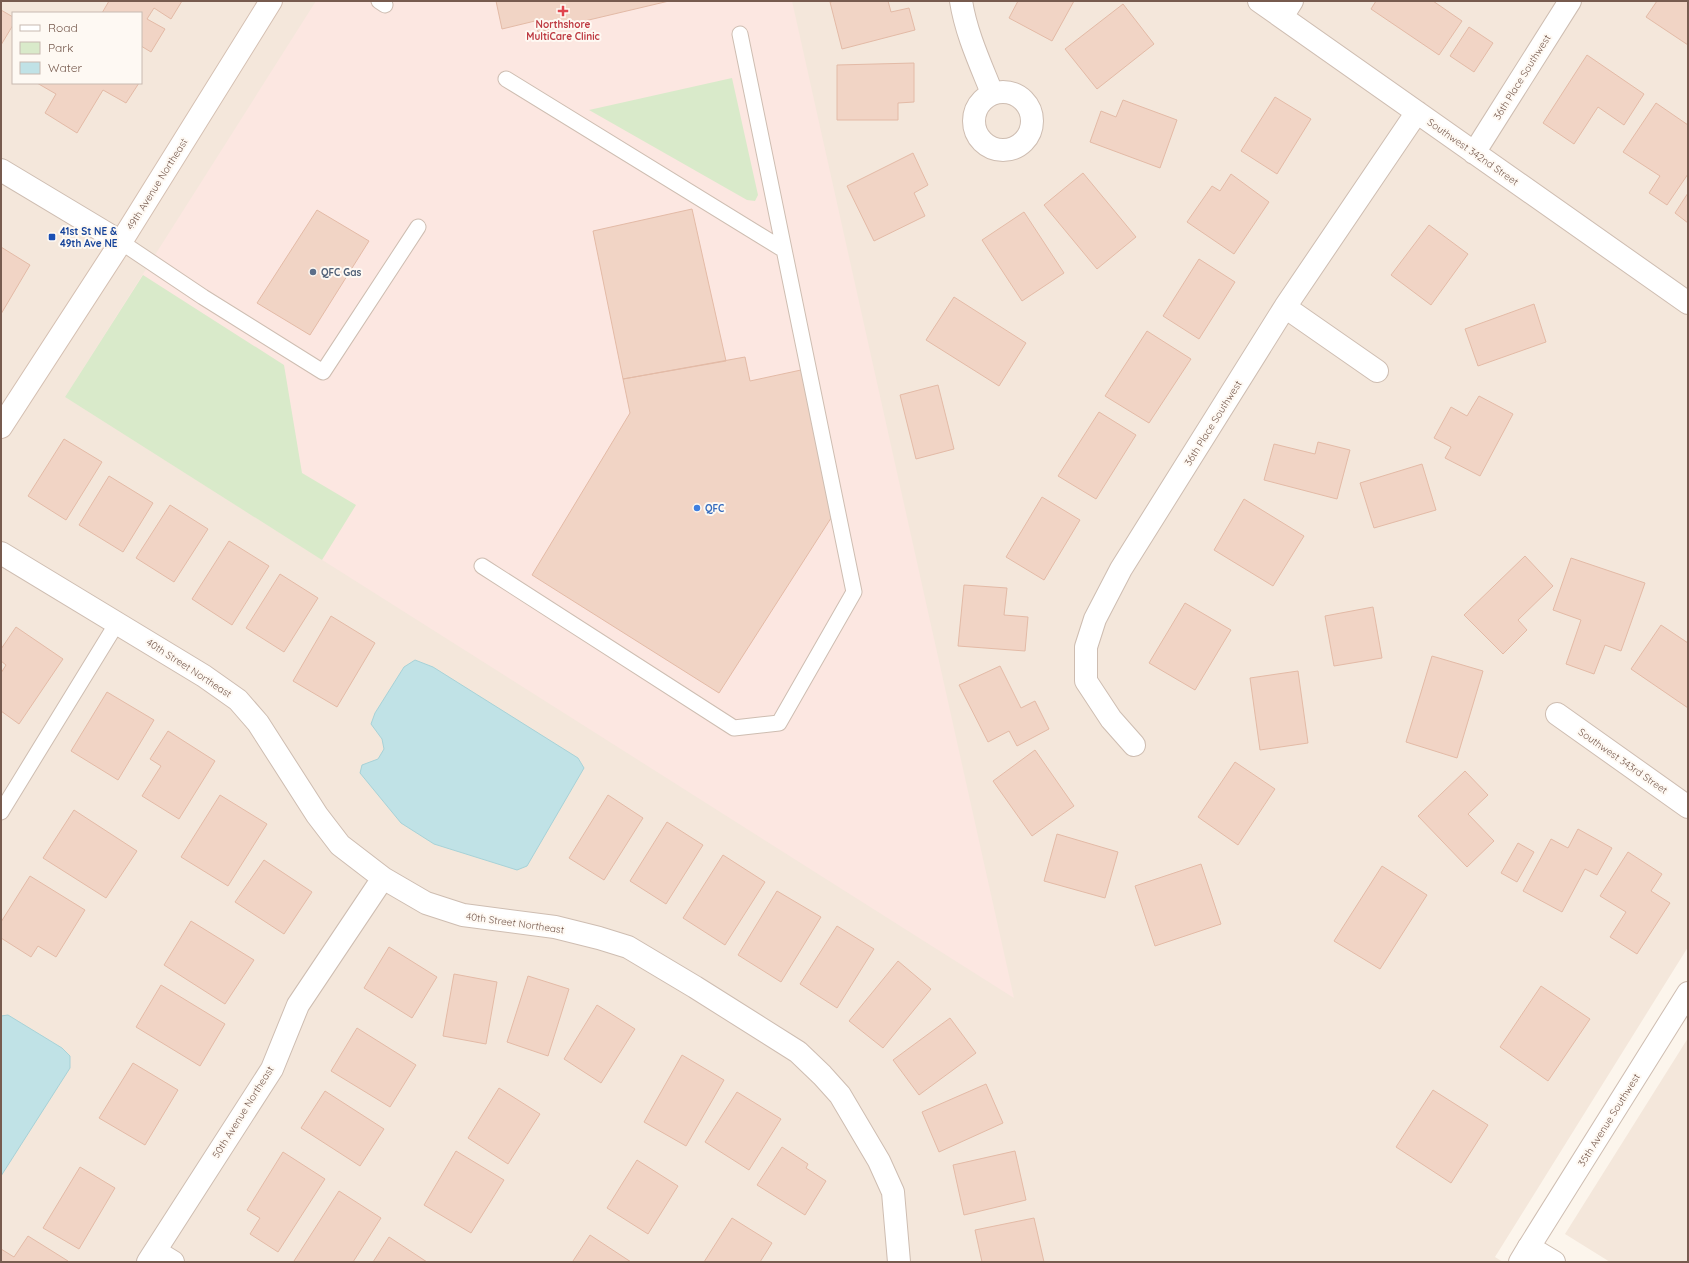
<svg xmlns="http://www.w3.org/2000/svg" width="1689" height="1263" viewBox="0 0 1689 1263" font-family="Quicksand,sans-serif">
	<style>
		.residential { fill: #f4e7db; fill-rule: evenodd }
		.commercial { fill: #fce7e1 }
		.green { fill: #d9eaca }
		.water { fill: #c0e2e6; stroke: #a7d2d7 }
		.building { fill: #f1d4c5; stroke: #e3baa6 }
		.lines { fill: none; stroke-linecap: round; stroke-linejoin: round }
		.service-casing { stroke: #cebdb1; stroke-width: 17 }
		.minor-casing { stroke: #cebdb1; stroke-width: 24 }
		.tertiary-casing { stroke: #cebdb1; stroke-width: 24 }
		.secondary-casing { stroke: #d4bfb1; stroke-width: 24 }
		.service { stroke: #fff; stroke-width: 15 }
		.minor { stroke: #fff; stroke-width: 22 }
		.tertiary { stroke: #fff; stroke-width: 22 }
		.secondary { stroke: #fff; stroke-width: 22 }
		.health-dot { fill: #e0444e; stroke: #fef9f3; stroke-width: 1.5 }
		.transit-dot { fill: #1a4fb4; stroke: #fef9f3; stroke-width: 1.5 }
		.service-dot { fill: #5c6f8a; stroke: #fef9f3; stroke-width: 1.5 }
		.shop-dot { fill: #3f7fe0; stroke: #fef9f3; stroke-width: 1.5 }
		.labels { text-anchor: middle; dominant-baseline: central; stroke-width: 4; stroke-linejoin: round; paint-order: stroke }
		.health-label { font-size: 10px; font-weight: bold; fill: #be3a42; stroke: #fef9f3 }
		.street-label { font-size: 10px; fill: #775b4f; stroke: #fef9f3 }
		.transit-label { font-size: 10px; font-weight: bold; fill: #164399; stroke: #fef9f3; text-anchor: start }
		.service-label { font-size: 10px; font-weight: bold; fill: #4e5e75; stroke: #fef9f3; text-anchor: start }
		.shop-label { font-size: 10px; font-weight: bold; fill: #366cbe; stroke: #fef9f3; text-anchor: start }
	</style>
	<rect width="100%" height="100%" fill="#fcf5ec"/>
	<path class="residential" d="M 1,1 L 1688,1 L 1688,947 L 1495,1257 L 1503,1262 L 1,1262 ZM 13,13 L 141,13 L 141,83 L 13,83 Z
		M 1688,1038 L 1688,1262 L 1610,1262 L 1565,1234 Z"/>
	<path class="commercial" d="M 316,1 L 792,1 L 1014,998 L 65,397 Z"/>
	<path class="green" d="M 732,78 L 758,195 L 755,201 L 747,200 L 589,110 Z
		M 143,275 L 284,365 L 302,473 L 356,505 L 322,560 L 65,397 Z"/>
	<path class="water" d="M 415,660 L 433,667 L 578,758 L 584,768 L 527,866 L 517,870 L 434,844 L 401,823 L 360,773 L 362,765 L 378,759 L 384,749 L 382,739 L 371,724 L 375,713 L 404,667 Z
		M 8,1015 L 62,1048 L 70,1056 L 70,1068 L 1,1176 L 1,1016 Z"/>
	<path class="building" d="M 109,1 L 182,1 L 171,19 L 154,8 L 147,19 L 165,29 L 151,52 L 141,46 L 141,13 L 102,13 Z
		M 496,1 L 669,1 L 538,32 L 535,21 L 502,29 Z
		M 835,1 L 888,1 L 891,12 L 909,8 L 915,30 L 842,49 L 830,2 Z
		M 1018,1 L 1074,1 L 1052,41 L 1009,18 Z
		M 1376,1 L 1433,1 L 1462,21 L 1439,55 L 1371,9 Z
		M 1657,1 L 1688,1 L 1688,45 L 1646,17 Z
		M 1123,4 L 1154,44 L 1097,89 L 1065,49 Z
		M 1,10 L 13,17 L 13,25 L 1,45 Z
		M 1469,27 L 1493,43 L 1474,72 L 1450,56 Z
		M 1587,55 L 1644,94 L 1624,125 L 1598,107 L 1574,144 L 1543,123 Z
		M 914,63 L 914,102 L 898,103 L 898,120 L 837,120 L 837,65 Z
		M 37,83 L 139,83 L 126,103 L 103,90 L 77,133 L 45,113 L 56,94 Z
		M 1275,97 L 1311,119 L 1277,174 L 1241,151 Z
		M 1123,100 L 1177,120 L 1160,168 L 1090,142 L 1101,111 L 1116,117 Z
		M 1656,103 L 1688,125 L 1688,174 L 1667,205 L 1649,193 L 1660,176 L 1623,152 Z
		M 913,153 L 928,185 L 914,193 L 925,216 L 874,241 L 847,186 Z
		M 1083,173 L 1136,237 L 1097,269 L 1044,205 Z
		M 1231,174 L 1269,202 L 1234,254 L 1187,222 L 1212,186 L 1220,191 Z
		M 1688,193 L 1688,223 L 1675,213 Z
		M 692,209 L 726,361 L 623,379 L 593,231 Z
		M 317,210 L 369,241 L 310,335 L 257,303 Z
		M 1024,212 L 1064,273 L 1022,301 L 982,240 Z
		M 1429,225 L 1468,254 L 1431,305 L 1391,275 Z
		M 1,247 L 30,265 L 1,314 Z
		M 1199,259 L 1235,282 L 1199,339 L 1163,316 Z
		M 954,297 L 1026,343 L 999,386 L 926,340 Z
		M 1534,304 L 1546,342 L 1478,366 L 1465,329 Z
		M 1147,331 L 1191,359 L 1149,423 L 1105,396 Z
		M 745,357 L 750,381 L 801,370 L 833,515 L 719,693 L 532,575 L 630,413 L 623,379 Z
		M 938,385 L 954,449 L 916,459 L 900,395 Z
		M 1479,396 L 1513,414 L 1480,476 L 1445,458 L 1451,447 L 1434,438 L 1451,407 L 1467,416 Z
		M 1099,412 L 1136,435 L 1096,499 L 1058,476 Z
		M 64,439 L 102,462 L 66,520 L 28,496 Z
		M 1318,442 L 1350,450 L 1337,499 L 1264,480 L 1274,444 L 1315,454 Z
		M 1422,464 L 1436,510 L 1374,528 L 1360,483 Z
		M 109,476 L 153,503 L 123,552 L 79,525 Z
		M 1042,497 L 1080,520 L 1044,580 L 1006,557 Z
		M 1244,499 L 1304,536 L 1273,586 L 1214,550 Z
		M 170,505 L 208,529 L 174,582 L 136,558 Z
		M 229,541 L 269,566 L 232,625 L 192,599 Z
		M 1525,556 L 1553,586 L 1518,620 L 1527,630 L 1503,654 L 1464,615 Z
		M 1571,558 L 1645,583 L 1621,651 L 1605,645 L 1594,674 L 1566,664 L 1581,620 L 1553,610 Z
		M 280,574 L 318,598 L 284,652 L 246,628 Z
		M 964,585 L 1007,588 L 1004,615 L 1028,617 L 1025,651 L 958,646 Z
		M 1185,603 L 1231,630 L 1195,690 L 1149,663 Z
		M 1373,607 L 1382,658 L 1334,666 L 1325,616 Z
		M 331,616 L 375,643 L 337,707 L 293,681 Z
		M 1661,625 L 1688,643 L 1688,708 L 1631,669 Z
		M 16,627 L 63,659 L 19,724 L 1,711 L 1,673 L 6,665 L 1,661 L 1,649 Z
		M 1432,656 L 1483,671 L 1457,758 L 1406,742 Z
		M 1000,666 L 1021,708 L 1035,701 L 1049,729 L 1017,746 L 1009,731 L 988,742 L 959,685 Z
		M 1298,671 L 1308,743 L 1260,750 L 1250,678 Z
		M 107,692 L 154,720 L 118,780 L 71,751 Z
		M 168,731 L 215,761 L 179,819 L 142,796 L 161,766 L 150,759 Z
		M 1035,750 L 1074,806 L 1032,836 L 993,781 Z
		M 1235,762 L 1275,789 L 1238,845 L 1198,817 Z
		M 1465,771 L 1488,795 L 1468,814 L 1494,841 L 1467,867 L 1418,816 Z
		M 220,795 L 267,824 L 228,886 L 181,857 Z
		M 608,795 L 643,818 L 604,880 L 569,858 Z
		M 74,810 L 137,851 L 106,898 L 43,858 Z
		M 667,822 L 703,845 L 666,904 L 630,881 Z
		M 1578,829 L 1612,848 L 1597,875 L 1585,869 L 1562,912 L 1523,891 L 1551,839 L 1568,848 Z
		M 1057,834 L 1118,852 L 1105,898 L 1044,881 Z
		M 1518,843 L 1534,852 L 1517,882 L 1501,873 Z
		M 1628,852 L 1662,874 L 1651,891 L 1670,903 L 1637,954 L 1610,937 L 1626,912 L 1600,896 Z
		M 723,855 L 765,882 L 725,945 L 683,918 Z
		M 264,860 L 312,892 L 284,934 L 235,902 Z
		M 1201,864 L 1221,924 L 1155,946 L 1135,886 Z
		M 1382,866 L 1427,895 L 1380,969 L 1334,941 Z
		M 30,876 L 85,910 L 56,957 L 38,946 L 31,957 L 1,938 L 1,922 Z
		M 777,891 L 821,917 L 781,982 L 738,955 Z
		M 191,921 L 254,960 L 225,1004 L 164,965 Z
		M 837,926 L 874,949 L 837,1008 L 800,984 Z
		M 389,947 L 437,977 L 412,1018 L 364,988 Z
		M 898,961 L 931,989 L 883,1048 L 849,1021 Z
		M 454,974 L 497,982 L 486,1044 L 443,1036 Z
		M 528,976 L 569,989 L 548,1056 L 507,1042 Z
		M 161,985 L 225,1024 L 200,1066 L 136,1027 Z
		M 1541,986 L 1590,1019 L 1548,1081 L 1500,1047 Z
		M 597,1005 L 635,1029 L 601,1083 L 564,1059 Z
		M 950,1018 L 976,1053 L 919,1095 L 893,1060 Z
		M 357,1028 L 416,1065 L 390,1107 L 331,1071 Z
		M 682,1055 L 724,1080 L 686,1146 L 644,1122 Z
		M 133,1063 L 178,1090 L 145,1145 L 99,1118 Z
		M 986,1084 L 1003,1123 L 939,1152 L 922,1112 Z
		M 499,1088 L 540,1114 L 508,1164 L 468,1138 Z
		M 1433,1090 L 1488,1125 L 1451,1183 L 1396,1147 Z
		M 325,1091 L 384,1129 L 360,1166 L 301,1128 Z
		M 737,1092 L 781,1119 L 749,1170 L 705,1142 Z
		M 782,1147 L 808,1164 L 806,1168 L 826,1181 L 805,1215 L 757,1185 Z
		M 456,1151 L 504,1180 L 471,1233 L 424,1205 Z
		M 1015,1151 L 1026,1200 L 964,1215 L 953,1165 Z
		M 283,1152 L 325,1179 L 278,1252 L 250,1234 L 260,1218 L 247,1210 Z
		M 637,1160 L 678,1186 L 648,1234 L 607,1208 Z
		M 80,1167 L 115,1188 L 79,1249 L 43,1228 Z
		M 339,1191 L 381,1218 L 353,1262 L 296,1262 L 294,1261 Z
		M 732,1218 L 772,1243 L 760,1262 L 704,1262 Z
		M 1034,1218 L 1044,1262 L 982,1262 L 975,1230 Z
		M 590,1235 L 631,1262 L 574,1262 L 573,1261 Z
		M 28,1236 L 68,1261 L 68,1262 L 1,1262 L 1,1249 L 14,1257 Z
		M 389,1237 L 427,1262 L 373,1262 Z"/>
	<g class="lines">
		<defs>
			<path id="service" d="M 379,1 L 385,5
				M 506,79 L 784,250
				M 121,242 L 203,297 L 323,372 L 418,227
				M 482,566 L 734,728 L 779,723 L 854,592 L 740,34
				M 1,812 L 117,623"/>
			<path id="minor" d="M 961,1 C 966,33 980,63 992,93
				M 1259,1 L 1688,303
				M 1282,17 L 1292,1
				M974 121a29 29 0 1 1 58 0a29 29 0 1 1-58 0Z
				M 1474,153 L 1570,1
				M 1,170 L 121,242
				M 1285,307 L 1377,371
				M 1,553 L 204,676 L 238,700 L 258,723 L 317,815 L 340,845 L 383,878 L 426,903 L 463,915 L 555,927 L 599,938 L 628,947 L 695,987 L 798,1052 L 822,1075 L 840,1095 L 879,1161 L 893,1192 L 899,1262
				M 1557,714 L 1688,807
				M 1134,745 L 1111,719 L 1086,681 L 1086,647 L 1095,619 L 1121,569 L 1285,307 L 1417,112
				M 155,1251 L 173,1262
				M 148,1262 L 272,1069 L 298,1005 L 383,878
				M 1520,1262 L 1529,1247"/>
			<path id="tertiary" d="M 1554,1262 L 1529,1247 L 1688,993"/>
			<path id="secondary" d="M 1,427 L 121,242 L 271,1"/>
		</defs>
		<use href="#service" class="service-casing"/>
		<use href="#minor" class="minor-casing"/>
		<use href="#tertiary" class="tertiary-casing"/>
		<use href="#secondary" class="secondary-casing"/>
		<use href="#service" class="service"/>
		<use href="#minor" class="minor"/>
		<use href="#tertiary" class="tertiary"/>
		<use href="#secondary" class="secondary"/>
	</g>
	<path class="health-dot" d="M561 5h4v4h4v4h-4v4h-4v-4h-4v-4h4z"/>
	<rect class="transit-dot" x="48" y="233" width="8" height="8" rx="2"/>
	<circle class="service-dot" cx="313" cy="272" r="4"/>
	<circle class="shop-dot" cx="697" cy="508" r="4"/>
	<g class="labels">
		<g class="health-label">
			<text x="563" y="24">Northshore<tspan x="563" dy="12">MultiCare Clinic</tspan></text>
		</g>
		<g class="street-label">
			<text transform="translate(1522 77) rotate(-58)">36th Place Southwest</text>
			<text transform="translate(1473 152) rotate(35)">Southwest 342nd Street</text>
			<text transform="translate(157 184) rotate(-58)">49th Avenue Northeast</text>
			<text transform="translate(1213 423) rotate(-58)">36th Place Southwest</text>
			<text transform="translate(189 668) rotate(33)">40th Street Northeast</text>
			<text transform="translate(1623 761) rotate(35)">Southwest 343rd Street</text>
			<text transform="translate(515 923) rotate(8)">40th Street Northeast</text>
			<text transform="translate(243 1112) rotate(-58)">50th Avenue Northeast</text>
			<text transform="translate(1609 1120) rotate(-58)">35th Avenue Southwest</text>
		</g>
		<g class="transit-label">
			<text x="60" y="231">41st St NE &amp;<tspan x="60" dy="12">49th Ave NE</tspan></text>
		</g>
		<g class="service-label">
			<text x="321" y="272">QFC Gas</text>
		</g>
		<g class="shop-label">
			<text x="705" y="508">QFC</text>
		</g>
	</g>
	<rect width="1689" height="1263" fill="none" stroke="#775b4f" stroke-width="4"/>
	<rect x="12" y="12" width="130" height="72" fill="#fef9f3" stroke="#c8bab1"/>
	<rect x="20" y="25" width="20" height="6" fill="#ffffff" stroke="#c8bab1"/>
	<text x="48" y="32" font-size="12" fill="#775b4f">Road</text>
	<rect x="20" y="42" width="20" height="12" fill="#d9eaca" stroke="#c8bab1"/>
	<text x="48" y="52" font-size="12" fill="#775b4f">Park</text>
	<rect x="20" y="62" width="20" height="12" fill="#c0e2e6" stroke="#c8bab1"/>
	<text x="48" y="72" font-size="12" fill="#775b4f">Water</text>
</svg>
